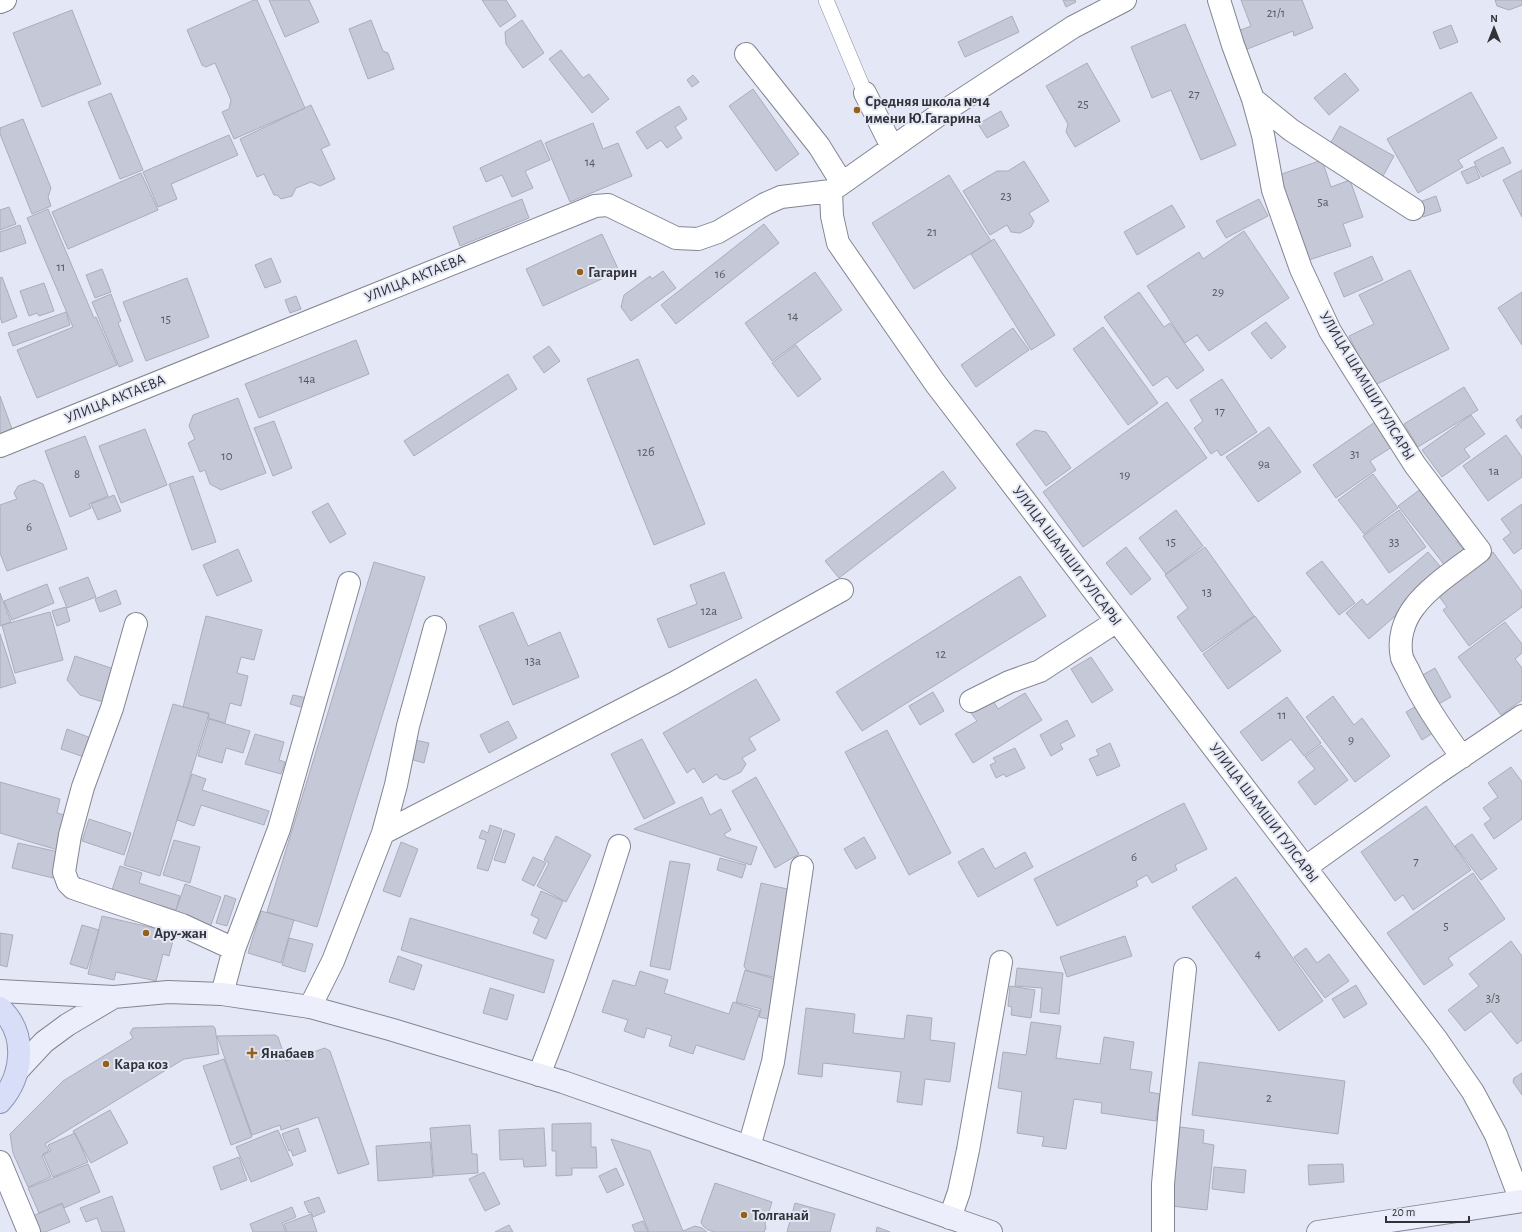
<svg xmlns="http://www.w3.org/2000/svg" width="1522" height="1232" viewBox="0 0 1522 1232" font-family="'Alegreya Sans',sans-serif">
	<style>
		.building { fill: #c5c8d6; stroke: #aaadbb }
		.lines { fill: none; stroke-linecap: round; stroke-linejoin: round }
		.service-casing { stroke: #838593; stroke-width: 16 }
		.minor-casing { stroke: #838593; stroke-width: 24 }
		.secondary-casing { stroke: #838593; stroke-width: 24 }
		.primary-casing { stroke: #8e94b3; stroke-width: 24 }
		.service { stroke: #fff; stroke-width: 15 }
		.minor { stroke: #fff; stroke-width: 22 }
		.secondary { stroke: #eceefc; stroke-width: 22 }
		.primary { stroke: #d9def8; stroke-width: 22 }
		.poi-dot { fill: #976019; stroke: #e4e7f5; stroke-width: 1.5 }
		.labels { text-anchor: middle; dominant-baseline: central; stroke-width: 4; stroke-linejoin: round; paint-order: stroke }
		.number-label { font-size: 13px; fill: #575860 }
		.poi-label { font-size: 15px; font-weight: bold; fill: #323339; stroke: #e4e7f5; text-anchor: start }
		.street-label { font-size: 15px; fill: #323339; stroke: #e4e7f5 }
	</style>
	<rect width="100%" height="100%" fill="#e4e7f5"/>
	<path class="building" d="M 254,0 L 257,0 L 305,108 L 234,139 L 222,112 L 229,109 L 231,100 L 215,63 L 206,67 L 202,65 L 187,30 Z
		M 269,0 L 309,0 L 319,22 L 285,37 Z
		M 482,0 L 506,0 L 516,16 L 500,27 Z
		M 1063,0 L 1075,0 L 1076,2 L 1066,7 Z
		M 1241,0 L 1302,0 L 1313,28 L 1294,36 L 1293,31 L 1245,50 L 1238,31 L 1251,26 Z
		M 1495,0 L 1522,0 L 1522,5 L 1509,10 L 1497,6 Z
		M 72,10 L 101,84 L 42,107 L 13,33 Z
		M 1012,16 L 1019,32 L 965,57 L 958,42 Z
		M 371,20 L 383,51 L 388,53 L 394,69 L 368,79 L 349,29 Z
		M 522,20 L 544,53 L 523,68 L 506,44 L 505,32 Z
		M 1185,24 L 1236,145 L 1201,160 L 1171,90 L 1152,98 L 1131,47 Z
		M 1451,25 L 1458,42 L 1440,49 L 1433,32 Z
		M 561,50 L 583,78 L 589,74 L 609,99 L 592,113 L 549,59 Z
		M 1087,63 L 1120,121 L 1075,147 L 1066,132 L 1068,124 L 1046,86 Z
		M 1345,73 L 1359,90 L 1329,115 L 1314,98 Z
		M 693,75 L 699,82 L 692,87 L 687,80 Z
		M 753,89 L 799,154 L 776,171 L 729,106 Z
		M 1471,92 L 1497,138 L 1458,160 L 1463,167 L 1418,193 L 1387,139 Z
		M 111,93 L 143,170 L 120,179 L 88,102 Z
		M 311,105 L 330,145 L 321,149 L 335,179 L 320,186 L 311,182 L 296,188 L 292,196 L 281,199 L 277,195 L 274,195 L 264,174 L 257,177 L 240,139 Z
		M 679,106 L 687,119 L 675,127 L 682,138 L 667,148 L 661,140 L 647,149 L 636,132 Z
		M 1001,111 L 1009,126 L 987,138 L 978,124 Z
		M 23,119 L 51,188 L 48,197 L 51,206 L 32,214 L 0,134 L 0,128 Z
		M 593,123 L 603,149 L 618,143 L 632,176 L 570,202 L 545,143 Z
		M 1340,126 L 1394,156 L 1383,176 L 1329,146 Z
		M 229,135 L 238,155 L 171,184 L 177,199 L 158,207 L 143,172 Z
		M 541,140 L 550,160 L 525,171 L 533,188 L 512,197 L 502,175 L 486,182 L 480,168 Z
		M 1503,147 L 1511,163 L 1482,177 L 1474,162 Z
		M 1322,160 L 1331,187 L 1350,180 L 1363,217 L 1343,224 L 1351,246 L 1309,260 L 1279,175 Z
		M 1024,161 L 1049,201 L 1029,213 L 1034,221 L 1031,227 L 1020,233 L 1011,232 L 1007,225 L 990,235 L 963,191 L 997,171 L 1008,171 Z
		M 1475,166 L 1480,178 L 1467,184 L 1461,172 Z
		M 1522,170 L 1522,217 L 1503,180 Z
		M 141,173 L 158,210 L 68,249 L 52,212 Z
		M 949,175 L 991,241 L 914,289 L 872,223 Z
		M 1436,196 L 1441,211 L 1423,217 L 1417,203 Z
		M 522,199 L 529,218 L 460,246 L 453,227 Z
		M 1259,199 L 1268,216 L 1226,238 L 1216,221 Z
		M 1172,205 L 1185,227 L 1137,255 L 1124,232 Z
		M 9,207 L 16,224 L 0,230 L 0,210 Z
		M 48,209 L 94,318 L 96,317 L 117,365 L 37,398 L 17,350 L 73,327 L 27,218 Z
		M 764,224 L 779,243 L 676,324 L 661,305 Z
		M 20,225 L 26,243 L 0,252 L 0,232 Z
		M 1244,231 L 1289,298 L 1209,351 L 1197,335 L 1185,343 L 1147,286 L 1199,252 L 1203,259 Z
		M 602,234 L 619,271 L 543,306 L 526,269 Z
		M 994,239 L 1055,335 L 1031,350 L 971,254 Z
		M 1372,256 L 1383,280 L 1344,297 L 1334,273 Z
		M 271,258 L 281,282 L 265,288 L 255,265 Z
		M 102,269 L 111,292 L 95,298 L 86,275 Z
		M 1410,270 L 1449,349 L 1373,386 L 1349,336 L 1374,324 L 1359,295 Z
		M 663,271 L 676,288 L 631,321 L 621,307 L 624,295 L 650,276 L 652,279 Z
		M 815,272 L 842,310 L 772,361 L 745,323 Z
		M 2,277 L 17,317 L 2,323 L 0,317 L 0,278 Z
		M 187,278 L 209,337 L 146,361 L 123,302 Z
		M 44,283 L 54,311 L 39,316 L 37,313 L 29,316 L 20,291 Z
		M 1139,292 L 1164,327 L 1170,323 L 1204,370 L 1177,389 L 1167,376 L 1153,386 L 1104,317 Z
		M 1522,292 L 1522,345 L 1498,308 Z
		M 111,294 L 121,321 L 118,323 L 133,361 L 119,367 L 92,302 Z
		M 296,296 L 301,309 L 290,313 L 285,300 Z
		M 66,312 L 70,325 L 13,346 L 8,333 Z
		M 1266,322 L 1286,347 L 1271,359 L 1251,333 Z
		M 1103,327 L 1158,403 L 1128,425 L 1073,349 Z
		M 1013,328 L 1029,350 L 976,387 L 961,365 Z
		M 356,340 L 369,374 L 259,418 L 245,384 Z
		M 796,345 L 821,379 L 798,397 L 772,363 Z
		M 549,346 L 560,361 L 544,373 L 533,357 Z
		M 638,359 L 705,524 L 654,545 L 587,379 Z
		M 508,374 L 517,389 L 414,456 L 404,441 Z
		M 1222,379 L 1257,432 L 1221,456 L 1217,450 L 1211,454 L 1194,428 L 1203,421 L 1190,400 Z
		M 1464,387 L 1478,410 L 1418,447 L 1404,424 Z
		M 0,396 L 12,429 L 0,434 Z
		M 238,398 L 266,473 L 221,490 L 210,484 L 205,470 L 200,472 L 188,443 L 195,439 L 189,426 L 193,415 Z
		M 1167,402 L 1207,458 L 1083,547 L 1043,492 Z
		M 1471,415 L 1485,434 L 1464,449 L 1470,457 L 1442,477 L 1422,450 Z
		M 1522,415 L 1522,429 L 1516,420 Z
		M 274,421 L 292,468 L 273,476 L 254,428 Z
		M 1375,422 L 1392,447 L 1370,461 L 1376,470 L 1336,498 L 1313,465 Z
		M 1269,427 L 1301,472 L 1258,502 L 1226,457 Z
		M 145,429 L 167,485 L 121,503 L 99,446 Z
		M 1035,430 L 1046,432 L 1071,468 L 1046,486 L 1016,444 Z
		M 1506,435 L 1522,457 L 1522,477 L 1488,501 L 1463,466 Z
		M 85,436 L 108,496 L 89,504 L 91,508 L 70,517 L 45,451 Z
		M 943,471 L 956,488 L 839,578 L 825,561 Z
		M 1373,474 L 1398,508 L 1364,534 L 1338,500 Z
		M 193,476 L 216,542 L 192,550 L 169,484 Z
		M 34,480 L 43,484 L 67,549 L 7,571 L 0,553 L 0,505 L 17,499 L 14,493 L 18,486 Z
		M 1422,488 L 1461,539 L 1457,542 L 1465,551 L 1446,567 L 1398,506 Z
		M 114,495 L 121,511 L 98,520 L 91,504 Z
		M 328,503 L 346,534 L 330,543 L 312,512 Z
		M 1522,504 L 1522,548 L 1514,554 L 1503,539 L 1511,533 L 1501,519 Z
		M 1176,510 L 1203,546 L 1166,574 L 1139,538 Z
		M 1399,510 L 1426,547 L 1389,573 L 1363,536 Z
		M 1126,547 L 1151,579 L 1131,595 L 1106,563 Z
		M 1205,547 L 1254,616 L 1202,652 L 1177,617 L 1188,608 L 1165,575 Z
		M 238,549 L 252,581 L 217,596 L 203,565 Z
		M 1428,552 L 1445,572 L 1369,639 L 1346,613 L 1362,599 L 1367,605 Z
		M 1493,552 L 1522,592 L 1522,607 L 1469,646 L 1443,610 L 1447,607 L 1438,595 L 1460,576 Z
		M 1322,561 L 1355,603 L 1339,615 L 1306,573 Z
		M 374,562 L 425,577 L 317,927 L 267,912 Z
		M 724,572 L 742,618 L 669,648 L 657,619 L 697,604 L 690,585 Z
		M 1020,576 L 1046,616 L 862,731 L 836,692 Z
		M 88,577 L 96,597 L 67,608 L 59,588 Z
		M 47,584 L 54,603 L 12,620 L 4,601 Z
		M 116,590 L 121,604 L 100,612 L 95,599 Z
		M 0,593 L 11,622 L 0,626 Z
		M 66,607 L 70,621 L 57,626 L 52,611 Z
		M 50,612 L 63,660 L 15,673 L 2,625 Z
		M 513,612 L 528,646 L 560,632 L 579,677 L 513,705 L 479,626 Z
		M 206,616 L 262,630 L 254,660 L 241,657 L 237,673 L 248,676 L 241,706 L 230,703 L 225,723 L 208,718 L 209,713 L 183,707 Z
		M 1255,616 L 1281,651 L 1228,689 L 1203,654 Z
		M 1505,622 L 1522,644 L 1522,653 L 1515,659 L 1522,668 L 1522,700 L 1501,715 L 1458,657 Z
		M 0,634 L 16,683 L 0,688 Z
		M 75,656 L 114,669 L 103,702 L 80,695 L 67,680 Z
		M 1091,657 L 1113,690 L 1092,703 L 1071,669 Z
		M 1435,668 L 1451,697 L 1435,706 L 1419,677 Z
		M 756,679 L 780,720 L 749,738 L 756,750 L 742,758 L 746,764 L 741,772 L 725,780 L 719,778 L 717,774 L 703,783 L 694,768 L 687,773 L 663,733 Z
		M 933,692 L 944,711 L 920,725 L 909,706 Z
		M 1025,693 L 1042,720 L 973,763 L 955,734 L 977,721 L 971,713 L 992,699 L 998,709 Z
		M 293,695 L 307,698 L 304,708 L 290,704 Z
		M 1333,696 L 1354,725 L 1362,718 L 1390,756 L 1355,782 L 1306,717 Z
		M 1287,697 L 1321,743 L 1304,756 L 1291,739 L 1262,761 L 1240,732 Z
		M 173,704 L 209,714 L 160,876 L 124,865 Z
		M 1420,704 L 1436,731 L 1422,740 L 1406,712 Z
		M 209,719 L 250,731 L 243,753 L 226,748 L 222,763 L 198,756 Z
		M 1067,720 L 1075,736 L 1060,744 L 1063,749 L 1051,756 L 1040,735 Z
		M 508,721 L 517,738 L 489,753 L 480,735 Z
		M 67,729 L 91,738 L 84,757 L 61,749 Z
		M 887,730 L 951,853 L 909,875 L 845,752 Z
		M 255,734 L 284,742 L 279,760 L 285,762 L 281,774 L 245,764 Z
		M 642,739 L 675,803 L 644,819 L 611,754 Z
		M 415,740 L 429,743 L 424,763 L 410,759 Z
		M 1110,743 L 1120,766 L 1097,776 L 1089,759 L 1099,755 L 1096,750 Z
		M 1321,745 L 1348,780 L 1315,805 L 1298,782 L 1315,769 L 1305,757 Z
		M 1015,748 L 1025,768 L 1006,777 L 1004,774 L 996,778 L 990,765 L 996,762 L 993,758 Z
		M 1511,767 L 1522,782 L 1522,819 L 1494,839 L 1484,824 L 1491,819 L 1483,808 L 1498,797 L 1488,783 Z
		M 192,774 L 206,779 L 202,790 L 269,811 L 264,825 L 201,805 L 194,826 L 177,820 Z
		M 756,777 L 799,854 L 775,868 L 732,791 Z
		M 0,782 L 60,799 L 57,813 L 68,816 L 58,850 L 0,833 Z
		M 702,797 L 710,815 L 721,809 L 731,830 L 724,834 L 726,837 L 757,847 L 751,865 L 634,829 Z
		M 1184,803 L 1207,849 L 1175,865 L 1177,870 L 1152,883 L 1147,875 L 1136,881 L 1138,886 L 1057,926 L 1034,879 Z
		M 1426,806 L 1471,870 L 1413,910 L 1403,895 L 1395,901 L 1361,852 Z
		M 89,819 L 131,833 L 124,855 L 82,841 Z
		M 490,825 L 502,829 L 488,871 L 477,868 L 486,840 L 479,838 L 482,830 L 488,833 Z
		M 504,830 L 515,834 L 505,863 L 494,860 Z
		M 1472,834 L 1497,869 L 1481,880 L 1455,846 Z
		M 556,836 L 591,855 L 566,902 L 537,886 L 549,863 L 544,860 Z
		M 864,837 L 876,858 L 856,869 L 844,849 Z
		M 174,840 L 200,847 L 190,883 L 163,875 Z
		M 401,842 L 418,849 L 400,897 L 383,891 Z
		M 18,843 L 59,852 L 53,878 L 12,868 Z
		M 983,848 L 995,869 L 1025,852 L 1033,867 L 978,897 L 958,862 Z
		M 533,857 L 546,863 L 534,886 L 522,880 Z
		M 720,858 L 746,865 L 742,878 L 717,870 Z
		M 670,861 L 690,864 L 670,970 L 650,966 Z
		M 120,866 L 142,873 L 139,883 L 180,896 L 176,910 L 136,898 L 110,896 Z
		M 1473,873 L 1505,919 L 1448,958 L 1453,965 L 1424,985 L 1387,933 Z
		M 1236,877 L 1323,1001 L 1279,1031 L 1192,907 Z
		M 761,883 L 796,891 L 779,975 L 773,977 L 747,971 L 744,966 Z
		M 185,884 L 221,897 L 209,930 L 175,913 Z
		M 541,891 L 563,901 L 546,939 L 533,933 L 539,919 L 531,915 Z
		M 225,895 L 236,899 L 227,926 L 216,923 Z
		M 261,911 L 294,920 L 281,963 L 248,953 Z
		M 102,916 L 175,933 L 169,956 L 163,954 L 156,981 L 116,972 L 114,980 L 88,974 Z
		M 410,918 L 554,960 L 544,993 L 401,950 Z
		M 82,925 L 99,930 L 87,969 L 70,964 Z
		M 0,933 L 13,935 L 7,967 L 0,965 Z
		M 1125,936 L 1132,956 L 1067,977 L 1060,957 Z
		M 289,938 L 313,944 L 305,972 L 282,965 Z
		M 1511,941 L 1522,956 L 1522,1040 L 1517,1044 L 1491,1011 L 1465,1031 L 1448,1010 L 1479,986 L 1469,974 Z
		M 1306,948 L 1317,963 L 1329,954 L 1349,981 L 1325,998 L 1294,957 Z
		M 398,956 L 422,965 L 414,990 L 389,982 Z
		M 1017,968 L 1063,973 L 1059,1014 L 1040,1012 L 1042,988 L 1015,986 Z
		M 745,970 L 784,982 L 772,1020 L 759,1017 L 761,1009 L 736,1002 Z
		M 640,971 L 668,980 L 664,993 L 729,1014 L 733,1002 L 760,1011 L 744,1060 L 696,1045 L 693,1054 L 669,1046 L 672,1036 L 647,1028 L 644,1038 L 624,1031 L 628,1020 L 602,1012 L 613,980 L 635,986 Z
		M 1356,985 L 1367,1004 L 1344,1018 L 1332,999 Z
		M 1010,986 L 1035,990 L 1031,1018 L 1011,1015 L 1012,1007 L 1008,1006 Z
		M 490,988 L 514,995 L 507,1020 L 483,1013 Z
		M 806,1008 L 855,1014 L 853,1033 L 904,1039 L 907,1015 L 932,1018 L 930,1040 L 955,1043 L 950,1082 L 925,1079 L 922,1105 L 897,1102 L 901,1072 L 823,1063 L 822,1077 L 798,1074 Z
		M 1031,1022 L 1061,1026 L 1056,1058 L 1100,1064 L 1104,1037 L 1134,1042 L 1130,1069 L 1152,1072 L 1149,1092 L 1160,1094 L 1156,1121 L 1101,1113 L 1102,1103 L 1074,1099 L 1066,1149 L 1042,1146 L 1044,1137 L 1017,1133 L 1022,1092 L 998,1088 L 1003,1052 L 1026,1055 Z
		M 213,1026 L 215,1028 L 219,1054 L 184,1059 L 45,1144 L 49,1150 L 42,1156 L 51,1177 L 28,1187 L 13,1153 L 10,1134 L 63,1081 L 133,1038 L 130,1033 L 133,1028 Z
		M 275,1035 L 278,1037 L 286,1061 L 325,1048 L 330,1051 L 369,1164 L 338,1174 L 318,1117 L 281,1130 L 280,1125 L 252,1135 L 217,1036 Z
		M 224,1059 L 252,1137 L 231,1145 L 203,1066 Z
		M 1199,1062 L 1345,1081 L 1338,1134 L 1192,1115 Z
		M 1522,1073 L 1522,1095 L 1513,1082 L 1514,1078 Z
		M 110,1110 L 128,1143 L 91,1163 L 73,1131 Z
		M 591,1123 L 591,1147 L 596,1147 L 597,1168 L 572,1168 L 572,1175 L 556,1176 L 556,1151 L 552,1151 L 552,1124 Z
		M 470,1125 L 472,1154 L 477,1154 L 478,1173 L 434,1176 L 430,1128 Z
		M 1180,1127 L 1204,1130 L 1203,1143 L 1214,1145 L 1207,1210 L 1171,1206 Z
		M 298,1128 L 306,1151 L 293,1156 L 291,1150 L 289,1151 L 282,1134 Z
		M 544,1128 L 546,1166 L 524,1167 L 523,1159 L 500,1160 L 499,1130 Z
		M 278,1130 L 293,1165 L 251,1182 L 236,1147 Z
		M 75,1133 L 88,1162 L 53,1177 L 43,1154 L 51,1151 L 48,1145 Z
		M 611,1139 L 650,1151 L 683,1231 L 695,1226 L 702,1228 L 707,1232 L 649,1232 Z
		M 430,1142 L 433,1177 L 378,1181 L 376,1146 Z
		M 239,1157 L 247,1180 L 221,1190 L 213,1167 Z
		M 88,1164 L 100,1192 L 64,1208 L 62,1203 L 39,1213 L 28,1188 Z
		M 1343,1164 L 1344,1182 L 1309,1185 L 1308,1165 Z
		M 1214,1167 L 1246,1170 L 1244,1193 L 1212,1189 Z
		M 616,1168 L 624,1185 L 607,1193 L 599,1176 Z
		M 484,1172 L 500,1204 L 485,1211 L 469,1179 Z
		M 715,1183 L 772,1202 L 765,1224 L 766,1228 L 764,1232 L 714,1232 L 708,1230 L 703,1226 L 701,1222 Z
		M 112,1196 L 125,1232 L 102,1232 L 97,1218 L 86,1222 L 80,1208 Z
		M 319,1197 L 325,1212 L 313,1217 L 311,1212 L 309,1213 L 304,1202 Z
		M 795,1203 L 835,1214 L 830,1232 L 787,1232 Z
		M 62,1204 L 70,1222 L 45,1232 L 36,1232 L 30,1217 Z
		M 292,1207 L 296,1217 L 282,1223 L 286,1232 L 253,1232 L 250,1224 Z
		M 311,1214 L 317,1232 L 287,1232 L 284,1224 Z
		M 643,1221 L 648,1232 L 635,1232 L 632,1225 Z
		M 509,1225 L 513,1232 L 495,1232 Z
		M 877,1227 L 890,1232 L 876,1232 Z"/>
	<g class="lines">
		<defs>
			<path id="service" d="M 826,0 L 865,93"/>
			<path id="minor" d="M 1219,0 L 1233,45 L 1253,99 L 1263,135 L 1273,190 L 1301,269 L 1330,331 L 1353,368 L 1415,465 L 1480,551 C 1459,568 1431,585 1415,606 C 1403,621 1398,640 1402,658 C 1404,663 1408,669 1410,674 C 1424,704 1443,731 1462,757
				M 0,2 L 5,0
				M 746,54 L 819,146 L 842,183
				M 865,93 L 892,147
				M 1253,99 L 1291,130 L 1413,209
				M 831,191 L 832,216 L 838,243 L 935,383 L 1437,1040 L 1473,1092 L 1496,1135 L 1521,1201
				M 831,191 L 940,114 L 1073,27 L 1125,0
				M 0,446 L 595,206 L 608,205 L 676,238 L 698,239 L 718,232 L 765,204 L 781,197 L 831,191
				M 136,624 L 112,708 L 83,787 L 70,835 L 64,872 L 68,883 L 73,888 L 182,925 L 234,949
				M 971,701 L 1009,682 L 1040,671 L 1117,621
				M 383,833 L 674,683 L 842,590
				M 1306,867 L 1436,774 L 1522,716
				M 222,994 L 234,949 L 279,829 L 349,583
				M 310,1007 L 333,961 L 383,833 L 396,785 L 408,726 L 435,627
				M 539,1075 C 569,999 595,923 619,846
				M 749,1147 L 773,1062 L 802,867
				M 0,1162 L 29,1232
				M 950,1218 L 959,1192 L 968,1150 L 1001,962
				M 1163,1232 L 1163,1184 L 1170,1108 L 1185,969"/>
			<path id="secondary" d="M 0,991 L 114,997 L 168,992 L 222,994 L 310,1007 L 393,1030 L 563,1082 L 991,1232
				M 17,1071 L 44,1042 L 67,1025 L 114,997
				M 1318,1232 L 1522,1201"/>
			<path id="primary" d="M 0,1008 C 28,1034 23,1076 0,1102"/>
		</defs>
		<use href="#service" class="service-casing"/>
		<use href="#minor" class="minor-casing"/>
		<use href="#secondary" class="secondary-casing"/>
		<use href="#primary" class="primary-casing"/>
		<use href="#service" class="service"/>
		<use href="#minor" class="minor"/>
		<use href="#secondary" class="secondary"/>
		<use href="#primary" class="primary"/>
	</g>
	<g class="poi-dot">
		<circle cx="857" cy="110" r="4"/>
		<circle cx="580" cy="272" r="4"/>
		<circle cx="146" cy="933" r="4"/>
		<path d="M250 1047h4v4h4v4h-4v4h-4v-4h-4v-4h4z"/>
		<circle cx="106" cy="1064" r="4"/>
		<circle cx="744" cy="1215" r="4"/>
	</g>
	<g class="labels">
		<g class="number-label">
			<text x="1276" y="13">21/1</text>
			<text x="1194" y="94">27</text>
			<text x="1083" y="104">25</text>
			<text x="590" y="162">14</text>
			<text x="1006" y="196">23</text>
			<text x="1323" y="202">5а</text>
			<text x="932" y="232">21</text>
			<text x="61" y="267">11</text>
			<text x="720" y="274">16</text>
			<text x="1218" y="292">29</text>
			<text x="793" y="316">14</text>
			<text x="166" y="319">15</text>
			<text x="307" y="379">14а</text>
			<text x="1220" y="411">17</text>
			<text x="646" y="452">12б</text>
			<text x="1355" y="454">31</text>
			<text x="227" y="456">10</text>
			<text x="1264" y="464">9а</text>
			<text x="1494" y="471">1а</text>
			<text x="77" y="474">8</text>
			<text x="1125" y="475">19</text>
			<text x="29" y="527">6</text>
			<text x="1171" y="542">15</text>
			<text x="1394" y="542">33</text>
			<text x="1207" y="592">13</text>
			<text x="709" y="611">12а</text>
			<text x="941" y="654">12</text>
			<text x="533" y="661">13а</text>
			<text x="1282" y="715">11</text>
			<text x="1351" y="740">9</text>
			<text x="1134" y="857">6</text>
			<text x="1416" y="861">7</text>
			<text x="1446" y="926">5</text>
			<text x="1258" y="954">4</text>
			<text x="1493" y="998">3/3</text>
			<text x="1269" y="1098">2</text>
		</g>
		<g class="poi-label">
			<text x="865" y="101">Средняя школа №14<tspan x="865" dy="17">имени Ю.Гагарина</tspan></text>
			<text x="588" y="272">Гагарин</text>
			<text x="154" y="933">Ару-жан</text>
			<text x="261" y="1053">Янабаев</text>
			<text x="114" y="1064">Кара коз</text>
			<text x="752" y="1215">Толганай</text>
		</g>
		<g class="street-label">
			<text transform="translate(415 278) rotate(-22)">УЛИЦА АКТАЕВА</text>
			<text transform="translate(1367 386) rotate(59)">УЛИЦА ШАМШИ ГУЛСАРЫ</text>
			<text transform="translate(115 399) rotate(-22)">УЛИЦА АКТАЕВА</text>
			<text transform="translate(1067 556) rotate(53)">УЛИЦА ШАМШИ ГУЛСАРЫ</text>
			<text transform="translate(1264 813) rotate(53)">УЛИЦА ШАМШИ ГУЛСАРЫ</text>
		</g>
	</g>
	<g transform="translate(1494 28)" stroke="#e4e7f5" stroke-width="3" paint-order="stroke">
	<path d="M0-3L7 15L0 10L-7 15Z" fill="#323339"/>
	<text y="-6" font-size="11" font-weight="bold" text-anchor="middle" fill="#323339">N</text>
	</g>
	<path d="M1386 1216v6h83v-6" fill="none" stroke="#323339" stroke-width="2"/>
	<text x="1392" y="1216" font-size="12" fill="#323339" stroke="#e4e7f5" stroke-width="3" paint-order="stroke">20 m</text>
</svg>
